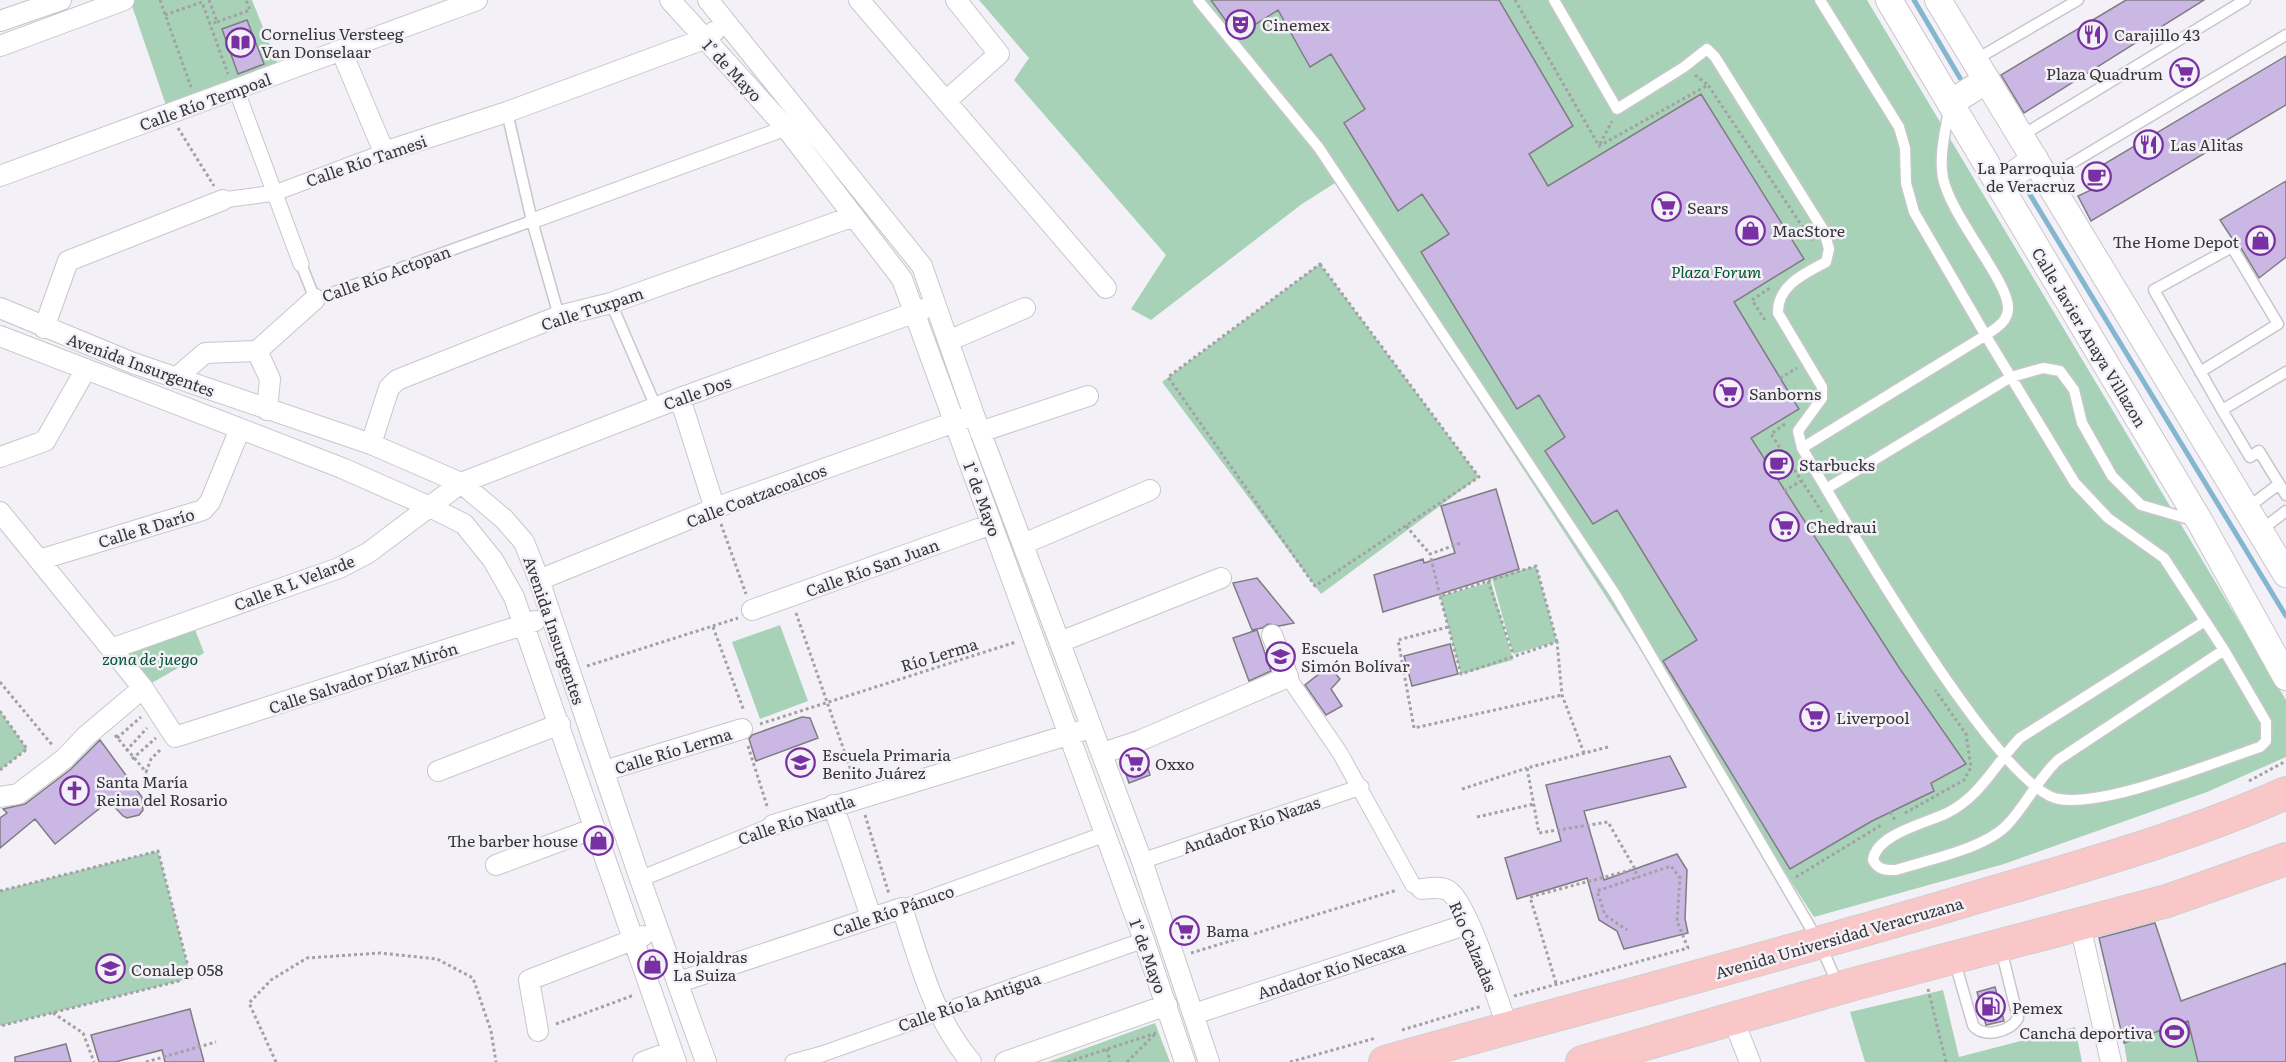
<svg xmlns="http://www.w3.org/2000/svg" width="2286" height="1062" viewBox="0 0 2286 1062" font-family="Literata,serif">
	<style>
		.green { fill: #a8d2b7 }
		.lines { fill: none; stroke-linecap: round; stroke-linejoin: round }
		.stream { stroke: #84b6d0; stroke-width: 5 }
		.building { fill: #cbb7e4; stroke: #7f7d82; stroke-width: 1.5 }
		.service-casing { stroke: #c8c6cb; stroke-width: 13 }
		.pedestrian-casing { stroke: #c8c6cb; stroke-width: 17 }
		.minor-casing { stroke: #c8c6cb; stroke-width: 22 }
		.tertiary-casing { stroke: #c8c6cb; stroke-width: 28 }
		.primary-casing { stroke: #cfcfcf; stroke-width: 34 }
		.path { stroke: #a2a1a5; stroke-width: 3; stroke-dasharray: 3 3; stroke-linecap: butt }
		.service { stroke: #fff; stroke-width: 10 }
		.pedestrian { stroke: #fff; stroke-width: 15 }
		.minor { stroke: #fff; stroke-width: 20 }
		.tertiary { stroke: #fff; stroke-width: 26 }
		.primary { stroke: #fac7c8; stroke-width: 32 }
		.labels { text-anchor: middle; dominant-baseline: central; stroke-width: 5; stroke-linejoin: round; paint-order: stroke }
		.poi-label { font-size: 16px; fill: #363537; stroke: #f3f1f7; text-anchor: start }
		.street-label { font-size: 16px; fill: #363537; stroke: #f3f1f7 }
		.park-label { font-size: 16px; font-style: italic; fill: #005530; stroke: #f3f1f7 }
	</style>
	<rect width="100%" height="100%" fill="#f3f1f7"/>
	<path class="green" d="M 130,0 L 252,0 L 281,72 L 169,114 Z
		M 979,0 L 1867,0 L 2286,700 L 2286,757 L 2207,792 L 2004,864 L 1814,917 L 1440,341 L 1335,183 L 1302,204 L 1151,320 L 1131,309 L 1166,255 L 1014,80 L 1029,58 Z
		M 1320,264 L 1479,477 L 1321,594 L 1162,382 Z
		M 1536,566 L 1557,642 L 1513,654 L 1492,578 Z
		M 1491,582 L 1513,660 L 1461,674 L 1440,596 Z
		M 191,619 L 204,653 L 143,688 L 111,649 Z
		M 780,625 L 808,701 L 760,719 L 732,642 Z
		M 0,711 L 27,749 L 0,770 Z
		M 158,851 L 191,978 L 0,1026 L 0,891 Z
		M 1943,990 L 1959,1057 L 2075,1027 L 2082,1062 L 1865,1062 L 1850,1012 Z
		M 2188,1021 L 2198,1062 L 2127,1062 L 2124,1043 Z
		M 1155,1023 L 1170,1062 L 1048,1062 Z"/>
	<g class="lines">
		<path class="stream" d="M 1914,0 L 1960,78
			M 2029,193 L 2286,616"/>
	</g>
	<path class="building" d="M 1211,0 L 1499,0 L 1573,126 L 1529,154 L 1548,186 L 1701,94 L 1804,259 L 1734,302 L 1799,409 L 1751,438 L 1900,669 L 1966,764 L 1931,783 L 1934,791 L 1872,821 L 1790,869 L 1663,661 L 1697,640 L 1617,510 L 1593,524 L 1545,451 L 1565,437 L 1539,395 L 1517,409 L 1421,252 L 1449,234 L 1422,194 L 1398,211 L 1344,123 L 1365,109 L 1331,54 L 1310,67 L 1278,10 L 1237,36 Z
		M 2126,0 L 2204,0 L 2024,113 L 2001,75 Z
		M 247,20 L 264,64 L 238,74 L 222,29 Z
		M 2286,56 L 2286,105 L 2091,221 L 2078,196 L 2091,190 L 2084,176 Z
		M 2286,181 L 2286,257 L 2259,278 L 2238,243 L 2233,240 L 2220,220 Z
		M 1496,489 L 1519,569 L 1383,612 L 1374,575 L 1423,559 L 1424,563 L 1455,553 L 1441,506 Z
		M 1257,578 L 1294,623 L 1279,626 L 1268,624 L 1262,628 L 1252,630 L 1233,583 Z
		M 1257,630 L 1271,671 L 1249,681 L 1233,638 Z
		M 1450,644 L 1458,674 L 1412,686 L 1404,656 Z
		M 1329,666 L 1340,679 L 1331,689 L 1342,706 L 1326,715 L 1305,685 Z
		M 802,717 L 810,718 L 818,738 L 756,761 L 749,739 L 752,735 Z
		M 100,740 L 142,797 L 143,810 L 139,815 L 127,818 L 123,816 L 109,801 L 55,844 L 35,819 L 0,848 L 0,818 L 7,813 L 3,809 L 25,804 L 71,769 Z
		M 1143,752 L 1150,775 L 1129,783 L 1121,760 Z
		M 1670,756 L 1686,787 L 1584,811 L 1604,880 L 1677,854 L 1687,870 L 1685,919 L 1688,933 L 1624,949 L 1617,931 L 1599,920 L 1587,878 L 1517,899 L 1505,858 L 1561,841 L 1546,785 Z
		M 2155,923 L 2181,1001 L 2286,963 L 2286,1062 L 2198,1062 L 2188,1021 L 2124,1043 L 2099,938 Z
		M 1995,987 L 2004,1021 L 1986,1025 L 1977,992 Z
		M 190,1009 L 204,1062 L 165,1062 L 162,1050 L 115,1062 L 99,1062 L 91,1035 Z
		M 66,1044 L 71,1062 L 15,1062 L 15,1057 Z"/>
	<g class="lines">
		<defs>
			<path id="service" d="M 1198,0 L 1319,148 L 1615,594 L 1820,944 L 1838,985
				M 1554,0 L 1617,109 L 1684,67 L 1707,49 L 1715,57 L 1824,231 L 1829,249 L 1826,262 C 1806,273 1777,285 1778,313 L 1822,387 L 1822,398 L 1798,431 L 1802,448 C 1838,509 1999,790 2059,799 C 2106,807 2212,763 2260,747 L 2266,741 L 2266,722 L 2224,650 L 2164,558 L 2108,518 L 2075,483 L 1989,341 L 1914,212 L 1906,183 L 1905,148 L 1899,127 L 1820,0
				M 1975,60 L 2078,0
				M 507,112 L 532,221 L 559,316
				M 2021,136 L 2245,0
				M 2047,178 L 2286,35
				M 301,264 L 315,299 L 532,221
				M 611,303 L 656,407
				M 2200,372 L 2278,324 L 2232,247 L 2154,290 L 2222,410
				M 2286,372 L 2222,410 L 2250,457 L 2259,451 L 2286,495
				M 1802,448 L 1986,335 C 1996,328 2008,322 2008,308 C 2009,282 1951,217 1943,178 C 1939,156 1945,132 1949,110
				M 1826,489 L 2011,377 L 2043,368 L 2060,371 L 2074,390 L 2082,423 L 2112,476 L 2141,505 L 2196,521
				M 2246,509 L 2279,484
				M 2260,531 L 2286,511
				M 2205,621 L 2020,738 C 1995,764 1981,796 1947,813 C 1927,823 1876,834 1873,860 C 1878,870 1885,870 1896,870 C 1927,860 1984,849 2007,825 C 2026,805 2037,780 2058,760 L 2224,650
				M 1954,959 L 1973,1025 C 1982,1039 2011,1032 2018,1018 L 2001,949"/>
			<path id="pedestrian" d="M 236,89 L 301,264
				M 223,200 L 275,193 L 384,152
				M 532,221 L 786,128
				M 1288,677 L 1340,753 L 1413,885 L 1422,889
				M 1142,861 L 1361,787
				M 640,879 L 773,825
				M 902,908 L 1105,834
				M 793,1062 L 822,1054 L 1144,940"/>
			<path id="minor" d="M 670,0 L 786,128 L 902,279 L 1144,940 L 1185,1062
				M 708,0 L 922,266 L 974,415 L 1142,861 L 1209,1062
				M 859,0 L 1106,288
				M 0,21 L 61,0
				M 0,46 L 124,0
				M 341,50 L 384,152 L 507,112 L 704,39 L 714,32
				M 946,101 L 999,54 L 956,0
				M 0,176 L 477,0
				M 0,308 L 133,363 L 371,444 L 461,483 L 504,519 L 524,542 L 539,580 L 640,879 L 706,1062
				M 44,328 L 68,261 L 223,200
				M 0,336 L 342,468 L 428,506 L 464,524 L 493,560 L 514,597 L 676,1062
				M 948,341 L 1025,308
				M 257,351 L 270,379 L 267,410
				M 176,378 L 205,353 L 257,351 L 315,299
				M 680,398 L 715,509
				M 980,432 L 1088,396
				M 371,444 L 389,388 L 397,380 L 559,316 L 611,303 L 854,216
				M 0,457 L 45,441 L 86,369
				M 0,512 L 143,688 L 175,737 L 535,621
				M 1023,544 L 1150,490
				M 39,560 L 203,510 L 210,502 L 240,429
				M 539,580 L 726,504 L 966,418
				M 752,610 L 992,524
				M 1060,642 L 1221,578
				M 111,649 L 339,568 L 368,553 L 461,483 L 680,398 L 924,309
				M 1103,753 L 1139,741 L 1288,677 L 1272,635
				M 438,771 L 560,724
				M 604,771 L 742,729
				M 0,797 L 18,794 L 64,759 L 86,736 L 143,688
				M 833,805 L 871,917
				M 773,825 L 1081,731
				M 496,865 L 595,828
				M 1422,889 C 1431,888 1441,886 1449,891 C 1468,904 1498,1002 1508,1028
				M 2080,925 L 2111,1062
				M 679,982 L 902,908 C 921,965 932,1015 971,1062
				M 1194,1014 L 1468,924
				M 1733,1019 L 1750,1062
				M 538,1031 L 529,980 L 643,936
				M 643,1062 L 672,1051
				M 1005,1062 L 1167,1005"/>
			<path id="tertiary" d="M 1889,0 L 2200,522 L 2286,677
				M 1938,0 L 2286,574
				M 1950,103 L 1987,80
				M 1999,185 L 2035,159"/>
			<path id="primary" d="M 1385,1062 C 1578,1008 1772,958 1964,901 C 2072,869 2183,839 2286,793
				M 1582,1062 L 1854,984 L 2167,901 L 2286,859"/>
		</defs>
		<use href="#service" class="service-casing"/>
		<use href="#pedestrian" class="pedestrian-casing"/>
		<use href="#minor" class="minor-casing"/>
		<use href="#tertiary" class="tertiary-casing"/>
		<use href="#primary" class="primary-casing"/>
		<path class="path" d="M 160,0 L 191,87
			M 209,0 L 217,22 L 210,24
			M 1515,0 L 1599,146 L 1708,85 L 1812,241
			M 165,15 L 202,2 L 228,74
			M 217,22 L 250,10 L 246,0
			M 1695,75 L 1708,85
			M 178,128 L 214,186
			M 1600,144 L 1612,121
			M 1320,264 L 1479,477 L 1315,586 L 1168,377 Z
			M 1765,320 L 1752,300 L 1770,288
			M 1780,378 L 1797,368
			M 1785,424 L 1771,434 L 1822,512
			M 1784,491 L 1801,481
			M 721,524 L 746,594
			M 1406,526 L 1430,554
			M 1488,581 L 1513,654
			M 1440,596 L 1430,554 L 1461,543
			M 796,613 L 855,782
			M 713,627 L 744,711
			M 1448,627 L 1398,640 L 1414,728 L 1562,695
			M 1557,642 L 1536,566 L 1440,596 L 1461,674 L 1557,642 L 1562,695 L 1584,753
			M 587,666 L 738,618
			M 0,682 L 53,746
			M 0,711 L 27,749 L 0,770
			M 760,724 L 1016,642
			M 115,735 L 146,772 L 151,759 L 162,748
			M 117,738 L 141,717
			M 748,746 L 768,809
			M 1608,747 L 1527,768 L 1539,833 L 1608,822 L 1635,869 L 1637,878
			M 126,751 L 147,728
			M 132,759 L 156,738
			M 2249,781 L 2286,761
			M 1462,789 L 1527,768
			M 1890,812 L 1895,820
			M 1905,813 L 1964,780 L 1971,767 L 1966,734 L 1935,690
			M 865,815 L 889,894
			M 1477,817 L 1534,804
			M 1796,877 L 1883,824
			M 0,891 L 158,851 L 191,978 L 0,1026
			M 1191,953 L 1397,890
			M 1556,983 L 1530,897 L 1635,869
			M 1928,989 L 1946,1062
			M 1514,996 L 1688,948 L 1677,921 L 1680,878 L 1671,866 L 1597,891 L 1605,915 L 1627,930
			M 53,1013 L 83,1033 L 94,1062
			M 556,1024 L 634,995
			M 1402,1030 L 1482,1006
			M 1107,1049 L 1110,1062
			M 146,1062 L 216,1042
			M 276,1062 L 249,1003 L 271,980 L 307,958 L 380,953 L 437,959 L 473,978 L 491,1031 L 496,1062
			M 1068,1062 L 1156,1033
			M 1127,1062 L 1155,1034
			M 1290,1062 L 1376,1038"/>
		<use href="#service" class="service"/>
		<use href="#pedestrian" class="pedestrian"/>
		<use href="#minor" class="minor"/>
		<use href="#tertiary" class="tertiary"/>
		<use href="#primary" class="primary"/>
	</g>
	<defs>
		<symbol id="theatre-ring" viewBox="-11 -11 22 22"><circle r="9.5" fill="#f3f1f7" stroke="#7930a3" stroke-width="1.5"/><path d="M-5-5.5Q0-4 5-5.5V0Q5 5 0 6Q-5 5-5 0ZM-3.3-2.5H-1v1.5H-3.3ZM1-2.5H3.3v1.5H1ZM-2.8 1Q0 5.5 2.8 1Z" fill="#7930a3"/></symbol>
		<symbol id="restaurant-ring" viewBox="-11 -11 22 22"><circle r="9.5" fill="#f3f1f7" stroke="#7930a3" stroke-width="1.5"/><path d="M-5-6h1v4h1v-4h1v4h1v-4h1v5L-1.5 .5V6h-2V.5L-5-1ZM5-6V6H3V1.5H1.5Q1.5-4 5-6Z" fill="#7930a3"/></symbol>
		<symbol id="library-ring" viewBox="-11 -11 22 22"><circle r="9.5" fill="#f3f1f7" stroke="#7930a3" stroke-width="1.5"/><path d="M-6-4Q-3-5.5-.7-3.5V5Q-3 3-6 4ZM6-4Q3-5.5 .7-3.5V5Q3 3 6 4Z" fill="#7930a3"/></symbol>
		<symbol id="supermarket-ring" viewBox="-11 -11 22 22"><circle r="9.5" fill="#f3f1f7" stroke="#7930a3" stroke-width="1.5"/><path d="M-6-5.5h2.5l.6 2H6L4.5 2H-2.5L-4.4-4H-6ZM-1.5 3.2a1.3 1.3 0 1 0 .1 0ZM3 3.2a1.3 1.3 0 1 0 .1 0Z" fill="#7930a3"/></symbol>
		<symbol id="cafe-ring" viewBox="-11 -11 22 22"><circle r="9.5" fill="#f3f1f7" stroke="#7930a3" stroke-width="1.5"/><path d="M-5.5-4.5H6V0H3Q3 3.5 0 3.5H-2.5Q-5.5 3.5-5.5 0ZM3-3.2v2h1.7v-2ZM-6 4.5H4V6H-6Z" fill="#7930a3"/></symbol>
		<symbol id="shop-ring" viewBox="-11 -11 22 22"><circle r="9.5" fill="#f3f1f7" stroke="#7930a3" stroke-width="1.5"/><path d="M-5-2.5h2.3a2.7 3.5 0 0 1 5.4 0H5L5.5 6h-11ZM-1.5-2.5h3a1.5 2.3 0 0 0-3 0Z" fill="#7930a3"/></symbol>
		<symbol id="school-ring" viewBox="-11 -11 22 22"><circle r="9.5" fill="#f3f1f7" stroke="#7930a3" stroke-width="1.5"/><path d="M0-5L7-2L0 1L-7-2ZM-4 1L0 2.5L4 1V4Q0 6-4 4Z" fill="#7930a3"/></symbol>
		<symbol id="church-ring" viewBox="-11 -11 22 22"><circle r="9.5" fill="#f3f1f7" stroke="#7930a3" stroke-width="1.5"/><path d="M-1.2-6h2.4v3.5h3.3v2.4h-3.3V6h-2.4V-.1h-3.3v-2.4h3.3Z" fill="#7930a3"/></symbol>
		<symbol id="university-ring" viewBox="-11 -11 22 22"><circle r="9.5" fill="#f3f1f7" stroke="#7930a3" stroke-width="1.5"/><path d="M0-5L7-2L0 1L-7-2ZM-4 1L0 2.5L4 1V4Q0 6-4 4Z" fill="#7930a3"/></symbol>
		<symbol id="fuel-ring" viewBox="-11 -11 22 22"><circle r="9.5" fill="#f3f1f7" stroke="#7930a3" stroke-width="1.5"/><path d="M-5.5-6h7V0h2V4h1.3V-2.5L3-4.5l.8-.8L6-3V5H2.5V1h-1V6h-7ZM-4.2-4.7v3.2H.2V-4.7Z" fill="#7930a3"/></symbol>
		<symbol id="stadium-ring" viewBox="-11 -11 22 22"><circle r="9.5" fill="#f3f1f7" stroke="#7930a3" stroke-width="1.5"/><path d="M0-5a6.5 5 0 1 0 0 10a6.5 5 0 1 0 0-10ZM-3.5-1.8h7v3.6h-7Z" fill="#7930a3"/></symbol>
	</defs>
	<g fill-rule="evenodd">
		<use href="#theatre-ring" x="1224" y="8" width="33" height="33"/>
		<use href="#restaurant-ring" x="2076" y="18" width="33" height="33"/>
		<use href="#library-ring" x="224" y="26" width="33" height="33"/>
		<use href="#supermarket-ring" x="2168" y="56" width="33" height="33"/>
		<use href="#restaurant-ring" x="2132" y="128" width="33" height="33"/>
		<use href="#cafe-ring" x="2080" y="160" width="33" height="33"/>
		<use href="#supermarket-ring" x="1650" y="190" width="33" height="33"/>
		<use href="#shop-ring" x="1734" y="214" width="33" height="33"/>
		<use href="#shop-ring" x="2244" y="224" width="33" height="33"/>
		<use href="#supermarket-ring" x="1712" y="376" width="33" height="33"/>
		<use href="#cafe-ring" x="1762" y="448" width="33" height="33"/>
		<use href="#supermarket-ring" x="1768" y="510" width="33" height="33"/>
		<use href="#school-ring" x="1264" y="640" width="33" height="33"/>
		<use href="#supermarket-ring" x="1798" y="700" width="33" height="33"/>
		<use href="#school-ring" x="784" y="746" width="33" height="33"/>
		<use href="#supermarket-ring" x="1118" y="746" width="33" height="33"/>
		<use href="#church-ring" x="58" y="774" width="33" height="33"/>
		<use href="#shop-ring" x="582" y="824" width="33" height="33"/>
		<use href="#supermarket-ring" x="1168" y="914" width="33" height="33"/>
		<use href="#shop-ring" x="636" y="948" width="33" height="33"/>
		<use href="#university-ring" x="94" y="952" width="33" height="33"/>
		<use href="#fuel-ring" x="1974" y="990" width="33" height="33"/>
		<use href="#stadium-ring" x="2158" y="1016" width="33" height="33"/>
	</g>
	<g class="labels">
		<g class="poi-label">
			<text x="1262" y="24">Cinemex</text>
			<text x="261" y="33">Cornelius Versteeg<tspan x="261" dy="18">Van Donselaar</tspan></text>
			<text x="2114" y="34">Carajillo 43</text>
			<text x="2163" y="73" text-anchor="end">Plaza Quadrum</text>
			<text x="2170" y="144">Las Alitas</text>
			<text x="2075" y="167" text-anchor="end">La Parroquia<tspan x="2075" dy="18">de Veracruz</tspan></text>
			<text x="1687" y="207">Sears</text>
			<text x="1772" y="230">MacStore</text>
			<text x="2239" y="241" text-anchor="end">The Home Depot</text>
			<text x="1749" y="393">Sanborns</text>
			<text x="1799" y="464">Starbucks</text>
			<text x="1806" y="526">Chedraui</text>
			<text x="1301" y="647">Escuela<tspan x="1301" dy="18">Simón Bolívar</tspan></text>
			<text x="1836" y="717">Liverpool</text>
			<text x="822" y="754">Escuela Primaria<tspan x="822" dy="18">Benito Juárez</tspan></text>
			<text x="1155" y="763">Oxxo</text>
			<text x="96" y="781">Santa María<tspan x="96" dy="18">Reina del Rosario</tspan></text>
			<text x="578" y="840" text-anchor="end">The barber house</text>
			<text x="1206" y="930">Bama</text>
			<text x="673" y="956">Hojaldras<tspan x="673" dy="18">La Suiza</tspan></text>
			<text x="131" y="969">Conalep 058</text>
			<text x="2012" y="1007">Pemex</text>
			<text x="2153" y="1032" text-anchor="end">Cancha deportiva</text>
		</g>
		<g class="street-label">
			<text transform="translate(733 70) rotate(47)">1° de Mayo</text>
			<text transform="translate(205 101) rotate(-20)">Calle Río Tempoal</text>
			<text transform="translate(366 160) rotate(-19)">Calle Río Tamesi</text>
			<text transform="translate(386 273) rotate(-20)">Calle Río Actopan</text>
			<text transform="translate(592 308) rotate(-18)">Calle Tuxpam</text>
			<text transform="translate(2090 337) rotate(59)">Calle Javier Anaya Villazon</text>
			<text transform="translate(141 364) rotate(20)">Avenida Insurgentes</text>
			<text transform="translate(697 392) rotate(-20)">Calle Dos</text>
			<text transform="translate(756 495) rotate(-21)">Calle Coatzacoalcos</text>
			<text transform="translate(983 499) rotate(70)">1° de Mayo</text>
			<text transform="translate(146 527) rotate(-17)">Calle R Darío</text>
			<text transform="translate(872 567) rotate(-20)">Calle Río San Juan</text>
			<text transform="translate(294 582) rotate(-21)">Calle R L Velarde</text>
			<text transform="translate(555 630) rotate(71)">Avenida Insurgentes</text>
			<text transform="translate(939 654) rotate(-17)">Río Lerma</text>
			<text transform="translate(363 677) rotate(-18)">Calle Salvador Díaz Mirón</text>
			<text transform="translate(673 750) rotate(-17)">Calle Río Lerma</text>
			<text transform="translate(796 819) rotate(-19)">Calle Río Nautla</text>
			<text transform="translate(1251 824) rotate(-19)">Andador Río Nazas</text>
			<text transform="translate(893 910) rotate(-19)">Calle Río Pánuco</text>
			<text transform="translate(1839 937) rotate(-16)">Avenida Universidad Veracruzana</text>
			<text transform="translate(1474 946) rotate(67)">Río Calzadas</text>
			<text transform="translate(1149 956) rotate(70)">1° de Mayo</text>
			<text transform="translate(1331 969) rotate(-18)">Andador Río Necaxa</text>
			<text transform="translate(969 1001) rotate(-19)">Calle Río la Antigua</text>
		</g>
		<g class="park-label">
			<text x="1716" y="271">Plaza Forum</text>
			<text x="150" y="658">zona de juego</text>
		</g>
	</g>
</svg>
